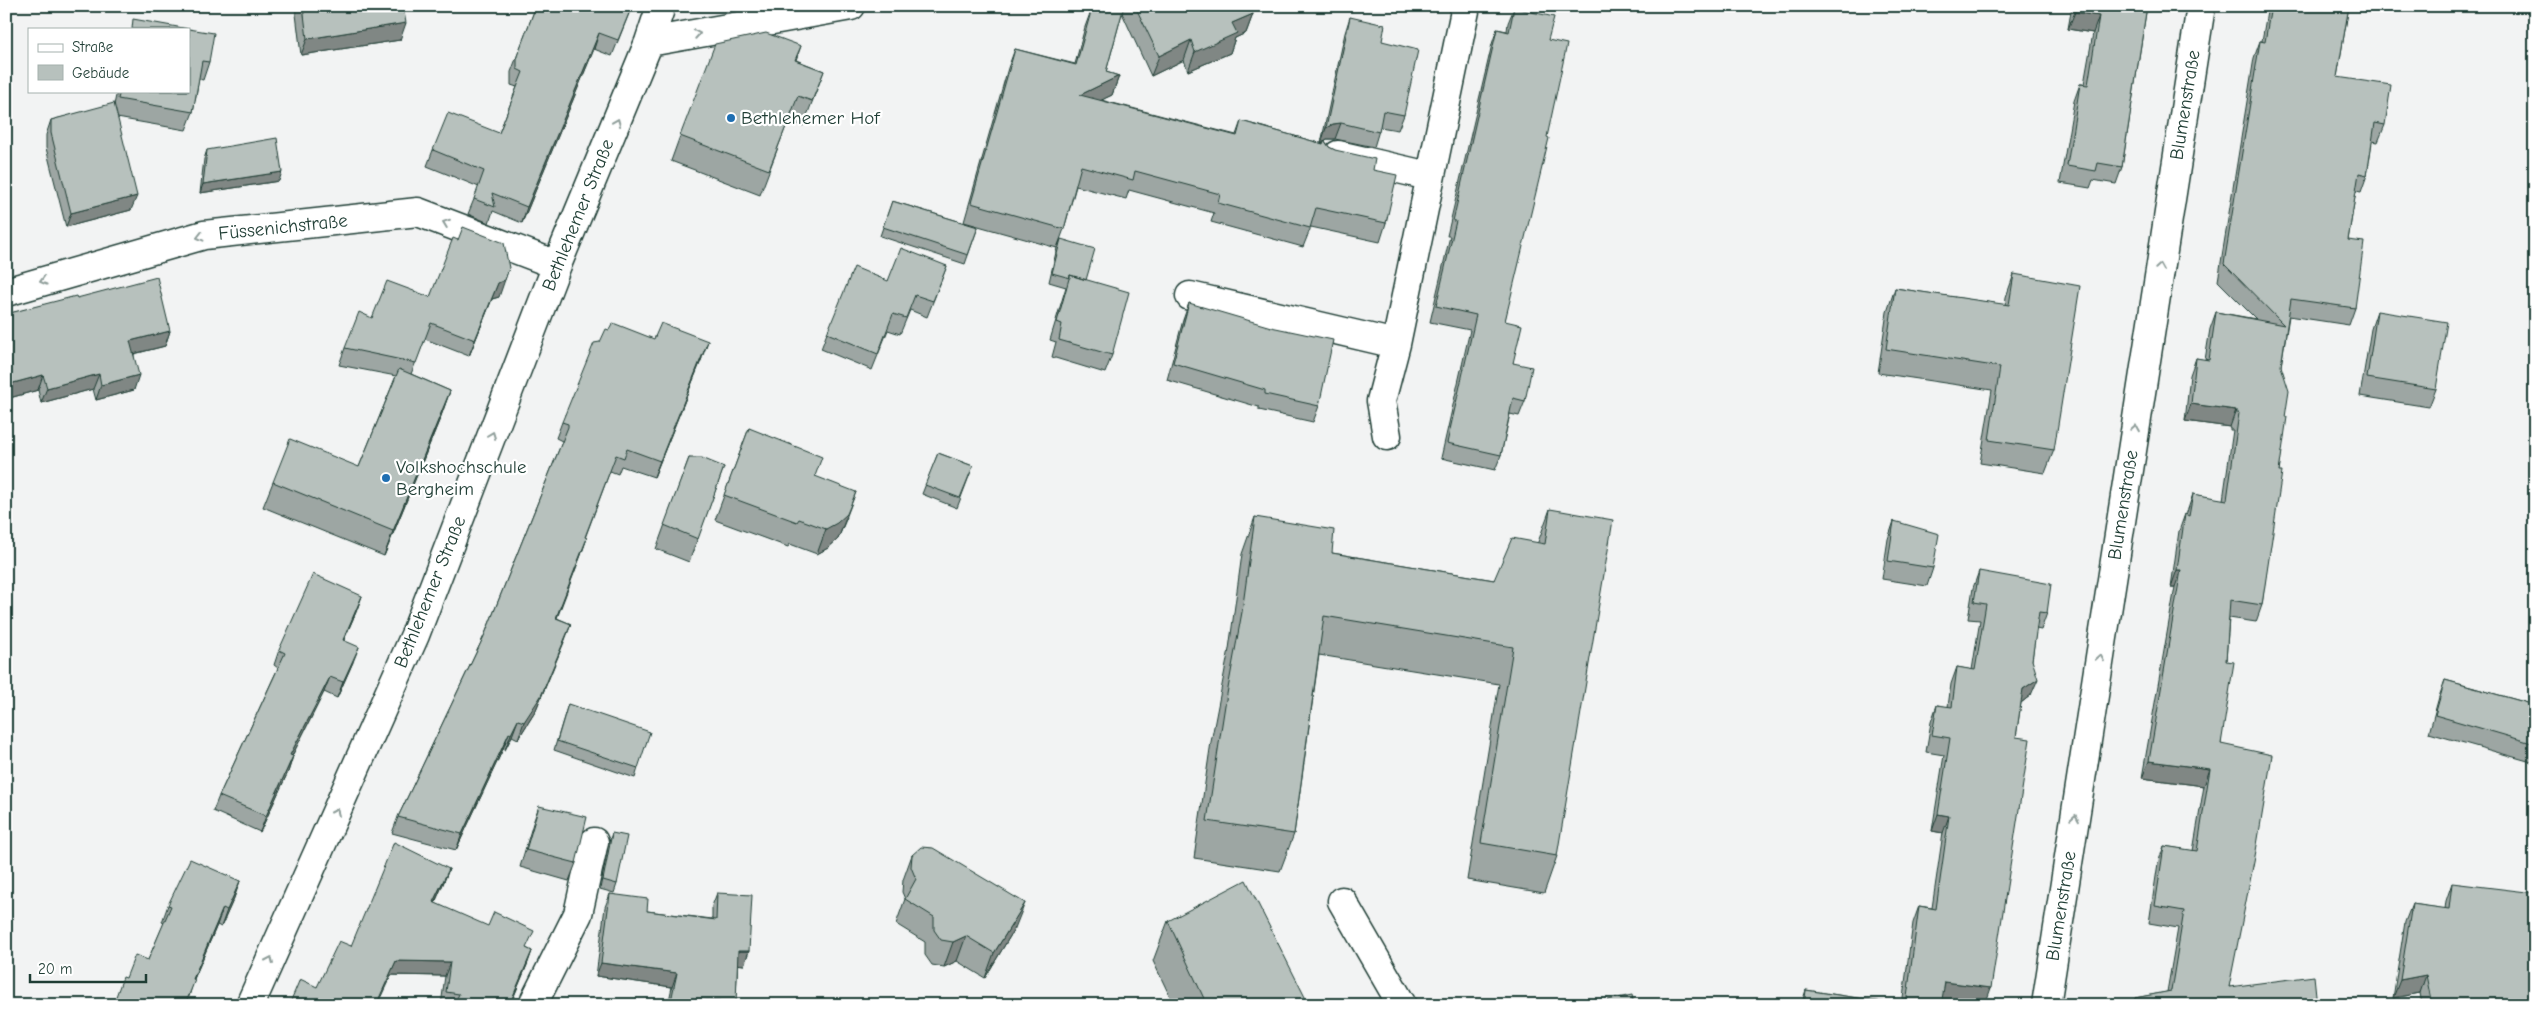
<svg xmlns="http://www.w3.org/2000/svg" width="2541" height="1011" viewBox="0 0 2541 1011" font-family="'Comic Neue',sans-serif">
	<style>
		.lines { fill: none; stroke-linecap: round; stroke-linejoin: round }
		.minor-casing { stroke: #1f3d34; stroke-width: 31 }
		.minor { stroke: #fff; stroke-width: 28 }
		.wall { fill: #9da6a3; stroke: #1f3d34 }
		.shaded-wall { fill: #808784; stroke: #1f3d34 }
		.building { fill: #b7c1bd; stroke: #1f3d34 }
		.oneway { stroke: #8f9e9a }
		.poi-dot { fill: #1f6fb2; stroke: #fff; stroke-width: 2 }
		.labels { text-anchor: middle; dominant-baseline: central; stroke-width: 4.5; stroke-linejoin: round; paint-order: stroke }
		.street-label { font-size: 19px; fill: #1f3d34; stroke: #fff }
		.poi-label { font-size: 19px; fill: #1f3d34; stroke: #fff; text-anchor: start }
	</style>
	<rect width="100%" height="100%" fill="#f2f3f3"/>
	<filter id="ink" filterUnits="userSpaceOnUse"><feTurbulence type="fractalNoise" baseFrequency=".02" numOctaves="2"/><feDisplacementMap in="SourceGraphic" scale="10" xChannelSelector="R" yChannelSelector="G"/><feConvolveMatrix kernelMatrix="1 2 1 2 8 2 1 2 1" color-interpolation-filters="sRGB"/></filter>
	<g filter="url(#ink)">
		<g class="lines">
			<defs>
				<path id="minor" d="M 649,42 L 851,6
					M 1338,155 L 1429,176
					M 6,292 L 204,235 L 418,212 L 557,265
					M 1190,296 L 1396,344
					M 1387,436 L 1381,401 L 1396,344 L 1466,6
					M 1342,901 L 1402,1005
					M 250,1005 L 415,635 L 557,265 L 649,42 L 661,6
					M 535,1005 L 535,1000 L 578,914 L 594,842
					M 2046,1005 L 2201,6"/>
			</defs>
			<use href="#minor" class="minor-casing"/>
			<use href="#minor" class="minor"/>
		</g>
		<path class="wall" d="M 295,6 L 403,6 L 400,40 L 301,55 Z
			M 536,6 L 632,6 L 612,56 L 594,49 L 522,223 L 493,211 L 489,223 L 468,214 L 479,187 L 427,166 L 433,150 L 499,133 L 517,87 L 511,85 L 511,72 Z
			M 1097,6 L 1255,6 L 1251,8 L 1253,14 L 1246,33 L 1235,38 L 1230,53 L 1188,71 L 1184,60 L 1151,76 L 1122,13 L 1106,72 L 1119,76 L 1112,95 L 1101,100 L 1236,135 L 1241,121 L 1323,144 L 1324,141 L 1321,143 L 1345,33 L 1350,17 L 1382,41 L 1404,115 L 1398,130 L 1380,127 L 1374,147 L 1335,139 L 1327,139 L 1325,141 L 1329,147 L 1373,170 L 1386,223 L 1380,242 L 1311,227 L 1303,247 L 1211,222 L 1214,213 L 1129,190 L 1126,199 L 1076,186 L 1064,229 L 1057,248 L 964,222 L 1008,68 L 1015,49 L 1075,64 L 1085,27 L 1092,8 Z
			M 2072,6 L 2147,6 L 2122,167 L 2116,184 L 2093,180 L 2090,188 L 2060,183 L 2074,101 L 2080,84 L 2084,84 L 2093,33 L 2068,29 Z
			M 2268,6 L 2349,6 L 2337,77 L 2385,125 L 2378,142 L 2372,141 L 2367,175 L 2361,192 L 2356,191 L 2348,240 L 2355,308 L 2349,325 L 2289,316 L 2281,366 L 2285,417 L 2279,472 L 2262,605 L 2256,622 L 2229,618 L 2226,661 L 2221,744 L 2229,987 L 2317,1005 L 2132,1005 L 2135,998 L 2167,992 L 2178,928 L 2149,923 L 2158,863 L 2164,846 L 2193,851 L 2204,786 L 2142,778 L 2175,587 L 2171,587 L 2179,531 L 2185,514 L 2186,515 L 2193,494 L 2223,500 L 2233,430 L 2230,430 L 2230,427 L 2185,421 L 2190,375 L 2196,358 L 2205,360 L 2210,329 L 2216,312 L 2256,319 L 2218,281 L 2254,58 L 2260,41 L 2262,41 Z
			M 1514,8 L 1548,40 L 1505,321 L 1513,363 L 1525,401 L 1519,416 L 1510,414 L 1501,455 L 1495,470 L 1441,458 L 1470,330 L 1430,322 L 1450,236 L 1447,236 L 1492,44 L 1497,29 L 1507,31 L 1508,23 Z
			M 189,29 L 209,62 L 203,80 L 199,79 L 193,112 L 186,130 L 117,118 L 131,210 L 66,227 L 46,148 L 46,135 L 51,120 L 114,105 L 117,91 L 189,91 Z
			M 801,46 L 796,60 L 824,71 L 803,126 L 788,121 L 760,195 L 671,161 L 680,136 Z
			M 207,150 L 279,181 L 200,193 L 204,159 Z
			M 892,201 L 978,227 L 965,264 L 880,236 Z
			M 1061,239 L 1086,280 L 1112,355 L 1105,373 L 1052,357 L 1056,342 L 1050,340 L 1066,287 L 1049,282 L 1057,248 Z
			M 458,240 L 499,297 L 492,299 L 469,356 L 425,339 L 411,374 L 450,391 L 441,416 L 384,556 L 263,507 L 273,482 L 359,467 L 396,376 L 339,365 L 345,348 L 372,318 L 430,297 Z
			M 947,266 L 927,317 L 910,310 L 900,334 L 888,330 L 872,370 L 821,349 L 827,333 L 888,281 Z
			M 2014,274 L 2054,450 L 2045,473 L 1980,463 L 1992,390 L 1878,373 L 1887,312 L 1895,288 L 2005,305 L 2006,297 Z
			M 77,298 L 170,331 L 165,346 L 134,354 L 134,390 L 96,400 L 93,389 L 41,403 L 38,390 L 6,399 L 6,314 Z
			M 1189,303 L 1319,406 L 1313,422 L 1259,410 L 1259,407 L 1167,380 L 1183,320 Z
			M 2377,311 L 2436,389 L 2429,407 L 2360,396 L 2371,329 Z
			M 702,358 L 654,477 L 621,466 L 618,474 L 610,471 L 585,538 L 587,538 L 581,555 L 557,618 L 571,624 L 565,640 L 535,712 L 518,739 L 512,736 L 505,750 L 503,749 L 456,850 L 392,833 L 398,817 L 485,634 L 562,442 L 562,441 L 556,438 L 562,422 Z
			M 749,428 L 815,476 L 847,517 L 838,539 L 828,548 L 817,554 L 790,544 L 788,547 L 715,520 Z
			M 938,453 L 973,466 L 957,508 L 922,494 Z
			M 689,458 L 724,467 L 689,562 L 656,549 Z
			M 1550,509 L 1557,856 L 1544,893 L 1467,880 L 1499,684 L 1319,655 L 1294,834 L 1280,871 L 1194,858 L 1211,742 L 1229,649 L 1242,554 L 1255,517 L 1332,553 L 1494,580 L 1538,542 Z
			M 1894,521 L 1933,568 L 1927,586 L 1882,579 L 1888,539 Z
			M 1979,571 L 2047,613 L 2041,630 L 2036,629 L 2032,660 L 2031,695 L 2021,703 L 2016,737 L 1985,1005 L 1942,1000 L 1941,1005 L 1801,1005 L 1806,990 L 1902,1005 L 1913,923 L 1919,906 L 1932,908 L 1943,833 L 1932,831 L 1944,755 L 1926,752 L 1931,722 L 1937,705 L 1948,707 L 1951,684 L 1957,667 L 1972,670 L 1980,620 L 1968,619 L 1973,588 Z
			M 362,596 L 356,612 L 344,640 L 353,662 L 337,698 L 324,692 L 292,756 L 293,756 L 288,772 L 260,832 L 213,811 L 219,796 L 278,668 L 274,665 L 279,650 Z
			M 2445,680 L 2535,705 L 2535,763 L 2429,733 L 2439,697 Z
			M 568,704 L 638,768 L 635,778 L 554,750 Z
			M 539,806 L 576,863 L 569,881 L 520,867 L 533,823 Z
			M 612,833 L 617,884 L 614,893 L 600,889 L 609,842 Z
			M 912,855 L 1015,928 L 985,978 L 957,961 L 944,967 L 932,965 L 925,955 L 925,942 L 896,924 L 905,899 L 902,892 L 903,880 Z
			M 449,869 L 443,884 L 435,903 L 532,951 L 527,965 L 512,1001 L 536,1005 L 441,1005 L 445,976 L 391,975 L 317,987 L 351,946 Z
			M 240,881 L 234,898 L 221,927 L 217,925 L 194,979 L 189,997 L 126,978 L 148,960 L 164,923 L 162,922 L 168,905 Z
			M 2452,883 L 2535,1005 L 2422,1005 L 2420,993 L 2393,998 L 2405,922 L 2412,904 L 2445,909 L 2446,901 Z
			M 717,893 L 749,951 L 744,965 L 738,964 L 735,1005 L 668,1005 L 672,987 L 596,976 L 605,907 L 610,894 L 647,911 L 712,919 L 712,906 Z
			M 1168,921 L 1309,1005 L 1174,1005 L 1153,961 Z"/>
		<path class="shaded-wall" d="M 2075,12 L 2099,16 L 2093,33 L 2068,29 Z
			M 1253,14 L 1246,33 L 1235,38 L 1230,53 L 1188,71 L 1195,52 L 1232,23 Z
			M 406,23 L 400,40 L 301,55 L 307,39 Z
			M 599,33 L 594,49 L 522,223 L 527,207 Z
			M 1191,40 L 1184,60 L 1151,76 L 1159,56 Z
			M 1119,76 L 1112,95 L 1073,114 L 1080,95 Z
			M 1341,123 L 1335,139 L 1327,139 L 1321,143 L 1326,128 L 1333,124 Z
			M 282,172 L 279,181 L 200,193 L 203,184 Z
			M 137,196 L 131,210 L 66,227 L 71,213 Z
			M 509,268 L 499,297 L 492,299 L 469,356 L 498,283 Z
			M 170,331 L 165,346 L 125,356 L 130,341 Z
			M 708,341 L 702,358 L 654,477 L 660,461 Z
			M 99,374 L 93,389 L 41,403 L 47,388 Z
			M 43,375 L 38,390 L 6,399 L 6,385 Z
			M 139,375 L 134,390 L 96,400 L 101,385 Z
			M 450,391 L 441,416 L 384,556 L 393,531 Z
			M 2191,404 L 2236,410 L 2230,427 L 2185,421 Z
			M 856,492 L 838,539 L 828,548 L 817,554 L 826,529 Z
			M 587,538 L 581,555 L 550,634 L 556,618 Z
			M 2177,570 L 2181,570 L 2175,587 L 2171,587 Z
			M 362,596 L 356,612 L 337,655 L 343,640 Z
			M 571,624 L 535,712 L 518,739 L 524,722 Z
			M 359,647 L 353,662 L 337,698 L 343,682 Z
			M 330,677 L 324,692 L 285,770 L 290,755 Z
			M 2038,679 L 2031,695 L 2017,706 L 2023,689 Z
			M 518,720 L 512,736 L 505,750 L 511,734 Z
			M 509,733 L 503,749 L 456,850 L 462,834 Z
			M 293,756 L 288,772 L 260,832 L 266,816 Z
			M 2149,761 L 2210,769 L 2204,786 L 2142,778 Z
			M 1938,814 L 1949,816 L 1943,833 L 1932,831 Z
			M 449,869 L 443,884 L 428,917 L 433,902 Z
			M 240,881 L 234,898 L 221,927 L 227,910 Z
			M 1025,903 L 1015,928 L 985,978 L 994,953 Z
			M 223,908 L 217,925 L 187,995 L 193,979 Z
			M 966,936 L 957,961 L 944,967 L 953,942 Z
			M 532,951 L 527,965 L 510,1005 L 509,1005 Z
			M 738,951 L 749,951 L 744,965 L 734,964 Z
			M 396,961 L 450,962 L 445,976 L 391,975 L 377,1005 L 376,1005 Z
			M 601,963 L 677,973 L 672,987 L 596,976 Z
			M 2426,975 L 2420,993 L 2393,998 L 2400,980 Z
			M 1945,982 L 1991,988 L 1985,1005 L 1938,999 Z
			M 706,1001 L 736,1003 L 735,1005 L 705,1005 Z"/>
		<path class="building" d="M 303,6 L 403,6 L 406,23 L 307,39 Z
			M 536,6 L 632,6 L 618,40 L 599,33 L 527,207 L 492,193 L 495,207 L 474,199 L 484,171 L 433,150 L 448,113 L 499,133 L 523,72 L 517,69 L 517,56 Z
			M 1097,6 L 1124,6 L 1106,72 L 1119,76 L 1080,95 L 1237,136 L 1241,121 L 1323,144 L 1324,140 L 1329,147 L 1335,150 L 1375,159 L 1373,170 L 1397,175 L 1386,223 L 1316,208 L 1310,228 L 1218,203 L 1220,194 L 1135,171 L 1133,180 L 1081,166 L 1064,229 L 971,203 L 1015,49 L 1076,65 L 1092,8 Z
			M 1135,6 L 1250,6 L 1253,14 L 1232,23 L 1237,33 L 1195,52 L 1191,40 L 1159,56 Z
			M 2075,6 L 2147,6 L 2122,167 L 2098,163 L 2096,171 L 2067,166 L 2080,84 L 2088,85 L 2099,16 L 2075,12 Z
			M 2271,6 L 2349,6 L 2337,77 L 2391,85 L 2385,125 L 2375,123 L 2367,175 L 2359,173 L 2348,240 L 2364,242 L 2355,308 L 2291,299 L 2281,366 L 2289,391 L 2285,417 L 2287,417 L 2279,472 L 2282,472 L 2262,605 L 2230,600 L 2226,661 L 2234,662 L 2221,744 L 2272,755 L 2256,851 L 2229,987 L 2314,976 L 2317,1005 L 2136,1005 L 2135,998 L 2171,991 L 2184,911 L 2155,906 L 2164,846 L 2197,851 L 2210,769 L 2149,761 L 2181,570 L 2177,570 L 2185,514 L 2189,516 L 2193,494 L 2227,500 L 2239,413 L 2236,413 L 2236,410 L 2191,404 L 2196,358 L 2209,360 L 2216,312 L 2284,325 L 2224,264 L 2260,41 L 2265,42 Z
			M 1514,8 L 1554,17 L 1548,40 L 1567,44 L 1547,137 L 1549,138 L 1505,321 L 1522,325 L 1513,363 L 1532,367 L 1525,401 L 1513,398 L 1501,455 L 1447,443 L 1476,315 L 1436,306 L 1456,221 L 1453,221 L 1497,29 L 1509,32 Z
			M 1350,17 L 1385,25 L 1382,41 L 1418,50 L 1404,115 L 1383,111 L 1379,132 L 1341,123 L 1333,124 L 1326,128 Z
			M 133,19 L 189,29 L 132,29 Z
			M 189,29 L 214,33 L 209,62 L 202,61 L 193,112 L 118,99 L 120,91 L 189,91 Z
			M 766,33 L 801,46 L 795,60 L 824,71 L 812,101 L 798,96 L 769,170 L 680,136 L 715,44 Z
			M 114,103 L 137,196 L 71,213 L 51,133 L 51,120 Z
			M 277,138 L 282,172 L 203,184 L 207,150 Z
			M 892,201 L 978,227 L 968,255 L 883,227 Z
			M 463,227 L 504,243 L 509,268 L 505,280 L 498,283 L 475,340 L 431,323 L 416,363 L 345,348 L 359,312 L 372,318 L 387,281 L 430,297 L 453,238 L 458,240 Z
			M 1061,239 L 1095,249 L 1086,280 L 1070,275 L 1070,278 L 1052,273 Z
			M 901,248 L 947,266 L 933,301 L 915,295 L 906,318 L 893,314 L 878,354 L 827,333 L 854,267 L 888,281 Z
			M 2014,274 L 2080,286 L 2054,450 L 1989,440 L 2000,367 L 1886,349 L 1895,288 L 2009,305 Z
			M 1070,275 L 1129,292 L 1112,355 L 1059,340 L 1062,324 L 1057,322 Z
			M 157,277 L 170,331 L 130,341 L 139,375 L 101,385 L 99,374 L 47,388 L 43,375 L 6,385 L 6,314 L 76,296 L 77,298 Z
			M 1189,303 L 1271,327 L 1333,340 L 1319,406 L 1265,394 L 1265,390 L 1173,363 Z
			M 2377,311 L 2447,322 L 2436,389 L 2367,378 Z
			M 613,323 L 654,339 L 661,323 L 708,341 L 660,461 L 627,449 L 624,458 L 616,455 L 585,537 L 587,538 L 556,618 L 571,624 L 541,696 L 524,722 L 518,720 L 511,734 L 509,733 L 462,834 L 398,817 L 485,634 L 568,427 L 568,424 L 562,422 L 594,343 L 600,342 L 606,329 L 609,330 Z
			M 399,369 L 450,391 L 393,531 L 273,482 L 290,439 L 359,467 Z
			M 749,428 L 822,457 L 815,476 L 856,492 L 847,514 L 837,523 L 826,529 L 799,519 L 797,522 L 724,495 Z
			M 938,453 L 973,466 L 960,498 L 925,485 Z
			M 689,458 L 702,458 L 724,467 L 698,539 L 664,525 Z
			M 1550,509 L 1613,520 L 1557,856 L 1481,843 L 1513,647 L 1324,616 L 1294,834 L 1207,821 L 1225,705 L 1242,612 L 1255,517 L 1334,530 L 1332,553 L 1494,580 L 1512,538 L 1545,544 Z
			M 1894,521 L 1939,534 L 1933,568 L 1888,561 Z
			M 1979,571 L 2051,584 L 2047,613 L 2039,612 L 2032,660 L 2038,679 L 2023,689 L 2016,737 L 2030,739 L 1991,988 L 1945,982 L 1941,1005 L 1906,1005 L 1919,906 L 1936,909 L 1949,816 L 1938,814 L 1950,738 L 1932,735 L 1937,705 L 1952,707 L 1957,667 L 1975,670 L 1986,604 L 1974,602 Z
			M 313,574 L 362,596 L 343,640 L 359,647 L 343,682 L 330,677 L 290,755 L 293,756 L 266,816 L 219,796 L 285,653 L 279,650 Z
			M 2445,680 L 2535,705 L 2535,744 L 2435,715 Z
			M 568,704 L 650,732 L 638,768 L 557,741 Z
			M 539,806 L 587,817 L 576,863 L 526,850 Z
			M 612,833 L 627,836 L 617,884 L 603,880 Z
			M 394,842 L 449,869 L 433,902 L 488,926 L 494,912 L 534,931 L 526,948 L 532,951 L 511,1001 L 536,1005 L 454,1005 L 459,994 L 446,992 L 450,962 L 396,961 L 376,1005 L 289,1005 L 300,979 L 317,987 L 339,941 L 351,946 Z
			M 921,847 L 933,848 L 1025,903 L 994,953 L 966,936 L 953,942 L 941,940 L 934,930 L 934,917 L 905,899 L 916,879 L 911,867 L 912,855 Z
			M 190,859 L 240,881 L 227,910 L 223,908 L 193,979 L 195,980 L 185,1005 L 113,1005 L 123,977 L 126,978 L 135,955 L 148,960 L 171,906 L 168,905 Z
			M 1246,880 L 1309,1005 L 1207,1005 L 1168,921 Z
			M 2452,883 L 2535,893 L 2535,1005 L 2432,1005 L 2426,975 L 2400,980 L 2412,904 L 2449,909 Z
			M 717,893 L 752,895 L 749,951 L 738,951 L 736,1003 L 706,1001 L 706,1005 L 694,1005 L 671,1001 L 677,973 L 601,963 L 610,894 L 648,899 L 647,911 L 716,920 Z
			M 1806,990 L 1902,1005 L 1804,1005 Z
			M 1632,995 L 1634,1005 L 1607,1005 L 1608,1000 Z"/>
		<defs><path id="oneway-chevron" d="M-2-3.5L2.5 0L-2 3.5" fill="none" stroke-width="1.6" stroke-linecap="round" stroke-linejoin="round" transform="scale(1.25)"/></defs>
		<g class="oneway">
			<use href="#oneway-chevron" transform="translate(697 34) rotate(-10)"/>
			<use href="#oneway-chevron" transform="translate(617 122) rotate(-68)"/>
			<use href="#oneway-chevron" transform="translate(446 223) rotate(-159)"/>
			<use href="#oneway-chevron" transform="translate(200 237) rotate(166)"/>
			<use href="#oneway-chevron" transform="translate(2160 267) rotate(-81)"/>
			<use href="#oneway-chevron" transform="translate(43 281) rotate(164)"/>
			<use href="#oneway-chevron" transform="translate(2135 428) rotate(-81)"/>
			<use href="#oneway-chevron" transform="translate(492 435) rotate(-69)"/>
			<use href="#oneway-chevron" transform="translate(2100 658) rotate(-81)"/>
			<use href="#oneway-chevron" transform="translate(336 812) rotate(-66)"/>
			<use href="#oneway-chevron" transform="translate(2075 818) rotate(-81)"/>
			<use href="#oneway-chevron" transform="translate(270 960) rotate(-66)"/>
		</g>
	</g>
	<g class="poi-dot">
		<circle cx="731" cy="118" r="5"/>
		<circle cx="386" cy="478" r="5"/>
	</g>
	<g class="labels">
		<g class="street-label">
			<text transform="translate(2185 105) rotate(-81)">Blumenstraße</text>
			<text transform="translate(578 215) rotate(-68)">Bethlehemer Straße</text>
			<text transform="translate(283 227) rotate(-6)">Füssenichstraße</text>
			<text transform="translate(2123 505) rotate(-81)">Blumenstraße</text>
			<text transform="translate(430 592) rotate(-68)">Bethlehemer Straße</text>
			<text transform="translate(2061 906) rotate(-81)">Blumenstraße</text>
		</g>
		<g class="poi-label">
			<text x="741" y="118">Bethlehemer Hof</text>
			<text x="396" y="467">Volkshochschule<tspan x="396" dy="22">Bergheim</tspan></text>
		</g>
	</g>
	<rect width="2541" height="1011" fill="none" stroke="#fff" stroke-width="25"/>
	<rect x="12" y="12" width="2516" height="986" fill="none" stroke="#1f3d34" stroke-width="2" filter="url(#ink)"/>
	<rect x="28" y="28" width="162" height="65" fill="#ffffff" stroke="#a5b1ae"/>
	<rect x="38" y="44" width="25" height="8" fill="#ffffff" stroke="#a5b1ae"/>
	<text x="72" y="52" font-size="15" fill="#1f3d34">Straße</text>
	<rect x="38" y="65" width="25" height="15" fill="#b7c1bd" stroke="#a5b1ae"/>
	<text x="72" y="78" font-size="15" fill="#1f3d34">Gebäude</text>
	<path d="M30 974v8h116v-8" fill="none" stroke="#1f3d34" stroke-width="2.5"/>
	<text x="38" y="974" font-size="15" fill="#1f3d34" stroke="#ffffff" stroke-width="4" paint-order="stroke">20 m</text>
</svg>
